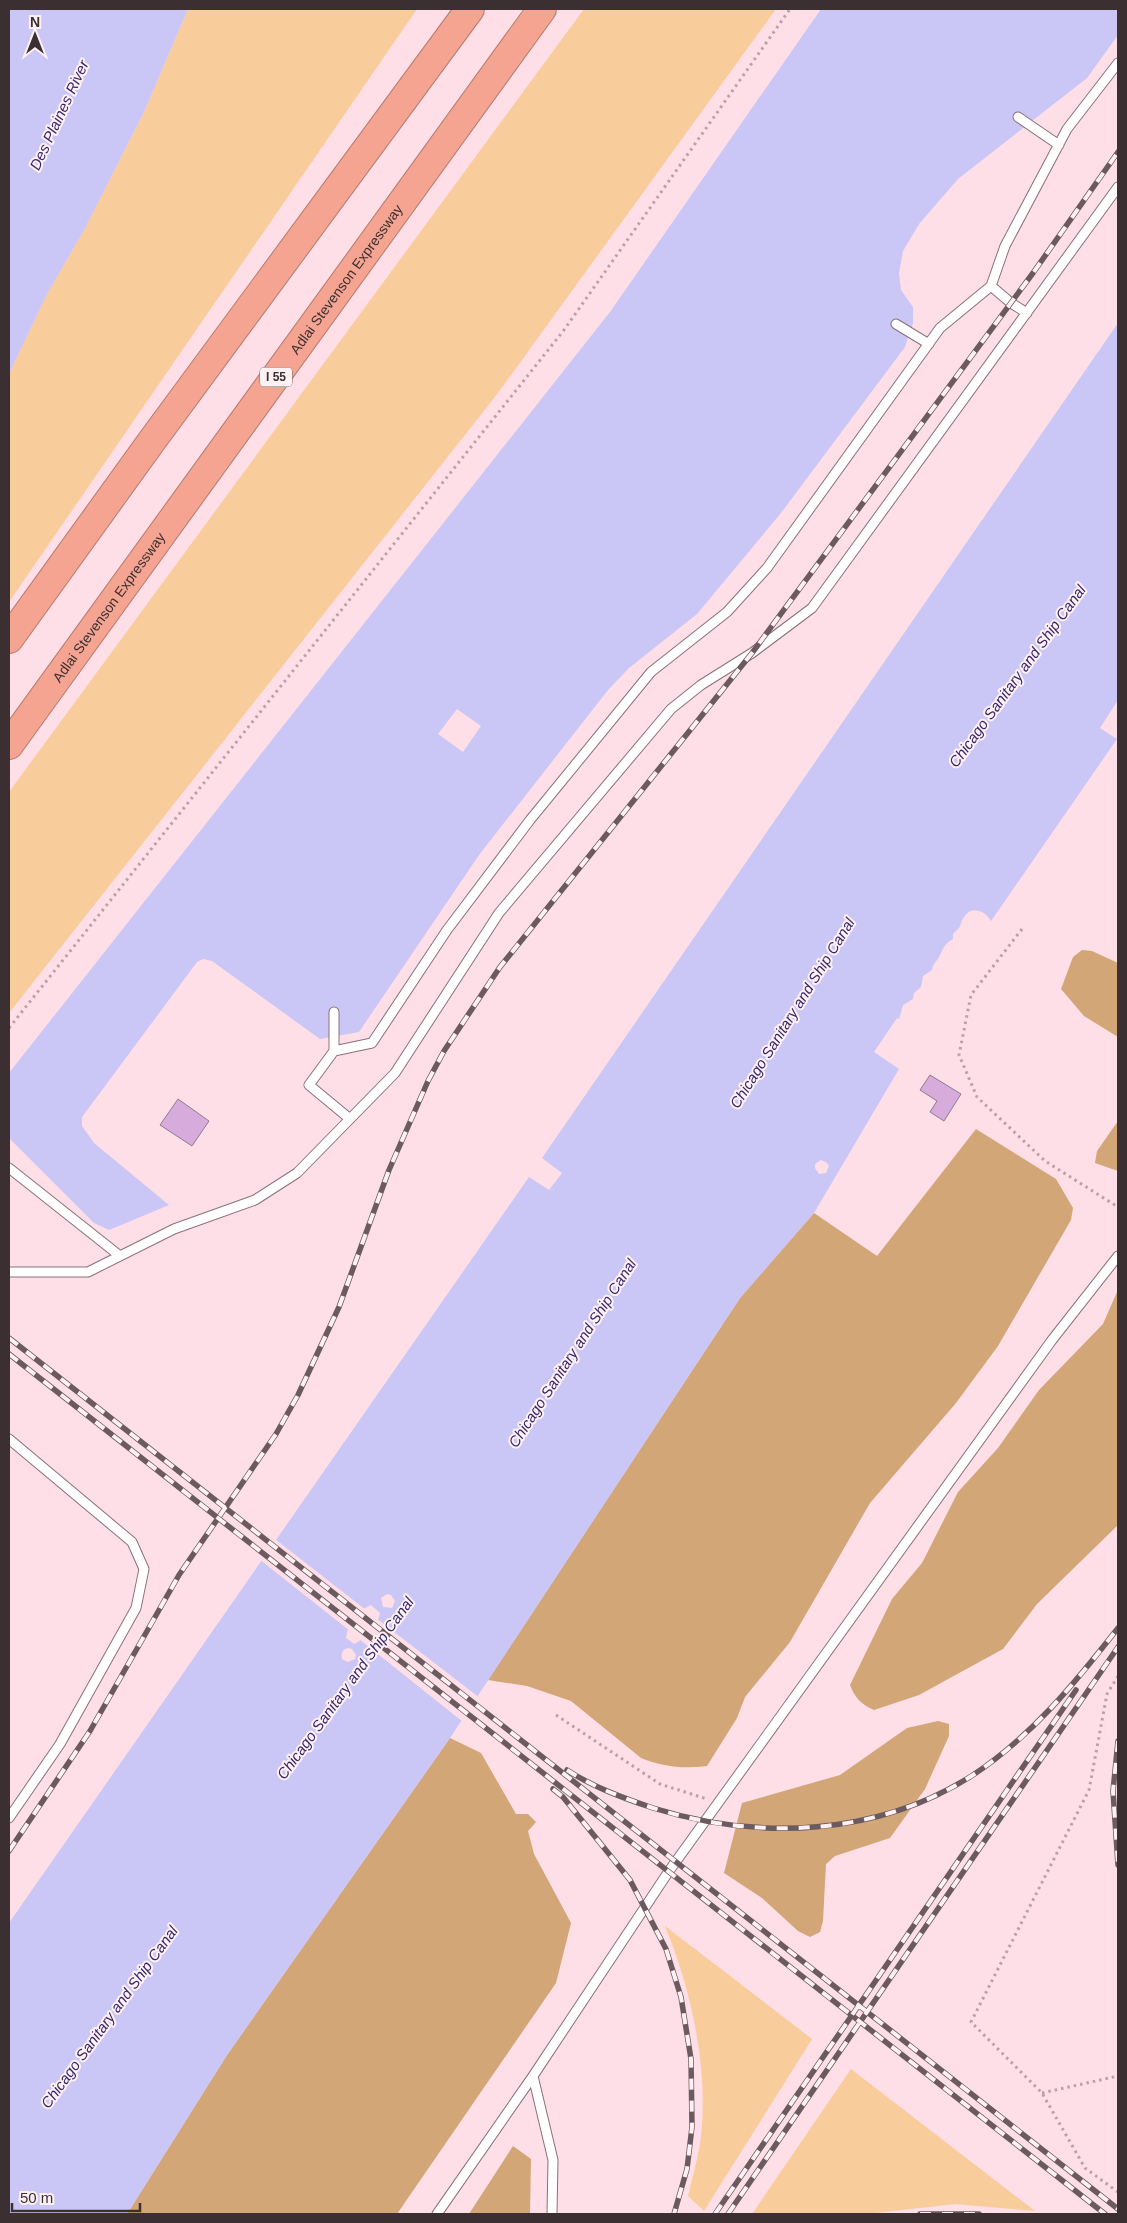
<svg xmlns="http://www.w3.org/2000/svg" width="1127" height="2223" viewBox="0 0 1127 2223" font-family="Arial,sans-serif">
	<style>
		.green { fill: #f9cc9b }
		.forest { fill: #d2a676 }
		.water { fill: #cac6f5; fill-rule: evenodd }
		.pier { fill: #fedee7 }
		.building { fill: #d7abdb; stroke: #8f7c91 }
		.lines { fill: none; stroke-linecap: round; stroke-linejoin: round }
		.lane-casing { stroke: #8c7078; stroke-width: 11 }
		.highway-casing { stroke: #b37b70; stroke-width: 30 }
		.path { stroke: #baa1a8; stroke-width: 3; stroke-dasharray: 2.5 4; stroke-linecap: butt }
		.lane { stroke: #fff; stroke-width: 9 }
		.highway { stroke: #f4a491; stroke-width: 28 }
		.rail-casing { stroke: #6b5a5f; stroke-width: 5.5 }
		.rail { stroke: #fef1f4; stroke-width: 4; stroke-dasharray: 11; stroke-linecap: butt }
		.labels { text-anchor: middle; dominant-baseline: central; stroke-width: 4; stroke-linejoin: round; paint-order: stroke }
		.shield { fill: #fef1f4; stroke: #76696c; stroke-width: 1 }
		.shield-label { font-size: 12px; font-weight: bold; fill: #3b2f32 }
		.street-label { font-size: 14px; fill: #3b2f32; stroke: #fef1f4 }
		.water-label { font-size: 15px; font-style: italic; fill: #37286b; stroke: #fef1f4 }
	</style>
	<rect width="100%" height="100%" fill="#fedee7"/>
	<path class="green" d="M 188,9 L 417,9 L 9,602 L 9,374 L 47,294 L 83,232 L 144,112 Z
		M 584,9 L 776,9 L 498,393 L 9,1013 L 9,792 Z
		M 665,1926 L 812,2039 L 704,2211 L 688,2196 C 692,2179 697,2161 700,2144 C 710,2074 692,1991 665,1926 Z
		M 851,2069 L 1035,2211 L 955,2204 L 867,2214 L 752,2214 Z"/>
	<path class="forest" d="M 1082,950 L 1092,951 L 1118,963 L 1118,1037 L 1084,1016 L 1061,989 L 1073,957 Z
		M 1118,1121 L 1118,1171 L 1095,1163 L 1097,1151 Z
		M 976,1129 L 1056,1179 L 1073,1208 L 1071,1220 L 998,1346 L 956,1403 L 870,1503 L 790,1642 L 745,1697 L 737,1718 L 707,1766 C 684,1769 663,1767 641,1758 L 571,1701 L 527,1686 L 488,1680 L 740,1298 L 814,1213 L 877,1256 Z
		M 1117,1292 L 1118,1525 L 1037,1604 L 1003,1649 L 919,1695 L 874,1710 C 861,1704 855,1698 850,1685 L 892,1599 L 922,1563 L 958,1492 L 998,1448 L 1039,1390 L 1103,1324 Z
		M 938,1721 L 949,1724 L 949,1736 L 925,1789 L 890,1838 L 835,1856 L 826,1864 L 823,1921 L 820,1932 L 810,1937 L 798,1931 L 762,1898 L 724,1873 L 742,1803 L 840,1775 L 907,1728 Z
		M 450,1738 L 481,1753 L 516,1814 L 528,1814 L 536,1822 L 528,1831 L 534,1854 L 571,1923 L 556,1983 L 397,2214 L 127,2214 L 227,2055 Z
		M 513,2146 L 531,2159 L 530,2214 L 469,2214 Z"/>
	<path class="water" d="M 9,9 L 188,9 L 144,112 L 83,232 L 47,294 L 9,374 Z
		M 821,9 L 1118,9 L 1118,35 L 1087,78 L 958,179 L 919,224 L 903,251 L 899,273 L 901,290 L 913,307 L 913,323 L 905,347 L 781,513 L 697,614 L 629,668 L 608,690 L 479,855 L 359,1032 L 320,1039 L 212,961 L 203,959 L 197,962 L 82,1117 L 82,1126 L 94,1143 L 169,1205 L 109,1230 L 94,1223 L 9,1138 L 9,1073 L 610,312 ZM 457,709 L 481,726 L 463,752 L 438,734 Z
		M 1118,323 L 1118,700 L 1100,728 L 1117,739 L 991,921 C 985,911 972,905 964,917 C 961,920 961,925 959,928 C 957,930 955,932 953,934 L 953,939 C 944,944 944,947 940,955 C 938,961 933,962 932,970 L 923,976 L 921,987 L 914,993 L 913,999 L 903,1005 L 899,1019 L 897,1018 L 874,1052 L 899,1069 L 814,1213 L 740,1298 L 450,1738 L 227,2055 L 127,2214 L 9,2214 L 9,1923 L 529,1177 L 549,1190 L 562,1173 L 542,1158 ZM 821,1160 L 827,1163 L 829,1166 L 826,1173 L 819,1174 L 815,1168 L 815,1164 ZM 387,1594 L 391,1595 L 395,1601 L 392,1608 L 383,1607 L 381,1598 ZM 371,1605 L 380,1613 C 377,1627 367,1638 354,1644 L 346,1638 C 348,1623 357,1611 371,1605 ZM 348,1648 L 352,1649 L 356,1655 L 355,1659 L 348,1662 L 342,1659 C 341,1654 342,1649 348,1648 Z"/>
	<path class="pier" d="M 275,1539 L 366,1610 L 350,1627 L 350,1631 L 259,1559 Z
		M 376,1618 L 480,1698 L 463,1722 L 359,1639 Z"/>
	<path class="building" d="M 930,1075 L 961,1094 L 944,1121 L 930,1112 L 937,1101 L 920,1090 Z
		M 178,1099 L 209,1121 L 192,1146 L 160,1125 Z"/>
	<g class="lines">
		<defs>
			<path id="lane" d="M 1018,117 L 1059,145
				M 991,286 L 1011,303 L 1027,313
				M 896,324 L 929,344
				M 334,1012 L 334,1051
				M 350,1119 L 309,1085 L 334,1051 L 372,1043 L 447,930 L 530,820 L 651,672 L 727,612 L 767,568 L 940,328 L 991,286 L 1005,246 L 1067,129 L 1118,63
				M 9,1168 L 120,1256
				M 9,1272 L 88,1272 L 174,1229 L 255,1200 L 297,1173 L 395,1073 L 499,913 L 671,709 L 701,685 L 752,653 L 812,608 L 1118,187
				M 9,1439 L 132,1542 L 144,1569 L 136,1608 L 60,1744 L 9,1818
				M 533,2076 L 553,2160 L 552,2214
				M 437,2214 L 533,2076 L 669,1871 L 1052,1340 L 1118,1256"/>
			<g id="highway">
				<path d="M 9,639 L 151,442 L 470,9"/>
				<path id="s1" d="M 9,745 L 542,9"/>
			</g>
		</defs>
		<use href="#lane" class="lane-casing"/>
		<use href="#highway" class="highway-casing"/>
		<path class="path" d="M 1022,929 L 971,995 L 959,1055 L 977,1097 L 1045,1161 L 1118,1207
			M 9,1028 L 564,330 L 790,9
			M 1118,1676 L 1107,1694 L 1089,1790 L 971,2022 L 1042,2093 L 1085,2168 L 1118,2192
			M 556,1715 L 660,1784 L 707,1799
			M 1042,2093 L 1118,2076"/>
		<use href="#lane" class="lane"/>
		<use href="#highway" class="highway"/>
		<defs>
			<path id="rail" d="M 9,1338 L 1118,2209
				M 9,1354 L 1105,2214
				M 1118,1741 L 1113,1791 L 1118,1865
				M 567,1770 C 593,1787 623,1798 653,1808 C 759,1841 878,1836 973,1775 C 1032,1736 1075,1683 1118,1628
				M 553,1789 L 563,1797 L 630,1880 L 666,1949 L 681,1997 L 691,2059 L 692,2127 L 687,2169 L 674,2214
				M 9,1851 L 90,1731 L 179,1575 L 276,1434 L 298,1395 L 339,1307 L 389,1170 L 428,1081 L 444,1051 L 500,967 L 752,653 L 1033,273 L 1118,152
				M 715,2214 L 1076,1690
				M 728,2214 L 1118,1647
				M 920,2214 L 979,2214"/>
		</defs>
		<use href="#rail" class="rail-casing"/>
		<use href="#rail" class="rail"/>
	</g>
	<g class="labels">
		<rect class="shield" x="260" y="367.5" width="32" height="19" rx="4"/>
		<g class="shield-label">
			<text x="276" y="377">I 55</text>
		</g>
		<g class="street-label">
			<text stroke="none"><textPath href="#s1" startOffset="575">Adlai Stevenson Expressway</textPath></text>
			<text stroke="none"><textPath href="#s1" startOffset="170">Adlai Stevenson Expressway</textPath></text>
		</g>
		<g class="water-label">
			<text transform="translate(59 115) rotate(-65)">Des Plaines River</text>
			<text transform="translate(1017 676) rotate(-54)">Chicago Sanitary and Ship Canal</text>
			<text transform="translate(792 1013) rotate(-58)">Chicago Sanitary and Ship Canal</text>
			<text transform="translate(572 1353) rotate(-57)">Chicago Sanitary and Ship Canal</text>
			<text transform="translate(345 1688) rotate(-54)">Chicago Sanitary and Ship Canal</text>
			<text transform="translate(109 2017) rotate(-54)">Chicago Sanitary and Ship Canal</text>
		</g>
	</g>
	<rect width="1127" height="2223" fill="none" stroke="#3b2f32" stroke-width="20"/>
	<g transform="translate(35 35)" stroke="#fef1f4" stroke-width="4" paint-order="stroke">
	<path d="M0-4L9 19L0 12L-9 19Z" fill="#3b2f32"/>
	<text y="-8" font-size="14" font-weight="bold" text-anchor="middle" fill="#3b2f32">N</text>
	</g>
	<path d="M12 2203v8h128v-8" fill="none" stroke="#3b2f32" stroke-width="2.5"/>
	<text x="20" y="2203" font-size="15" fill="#3b2f32" stroke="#fef1f4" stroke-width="4" paint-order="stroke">50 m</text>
</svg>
